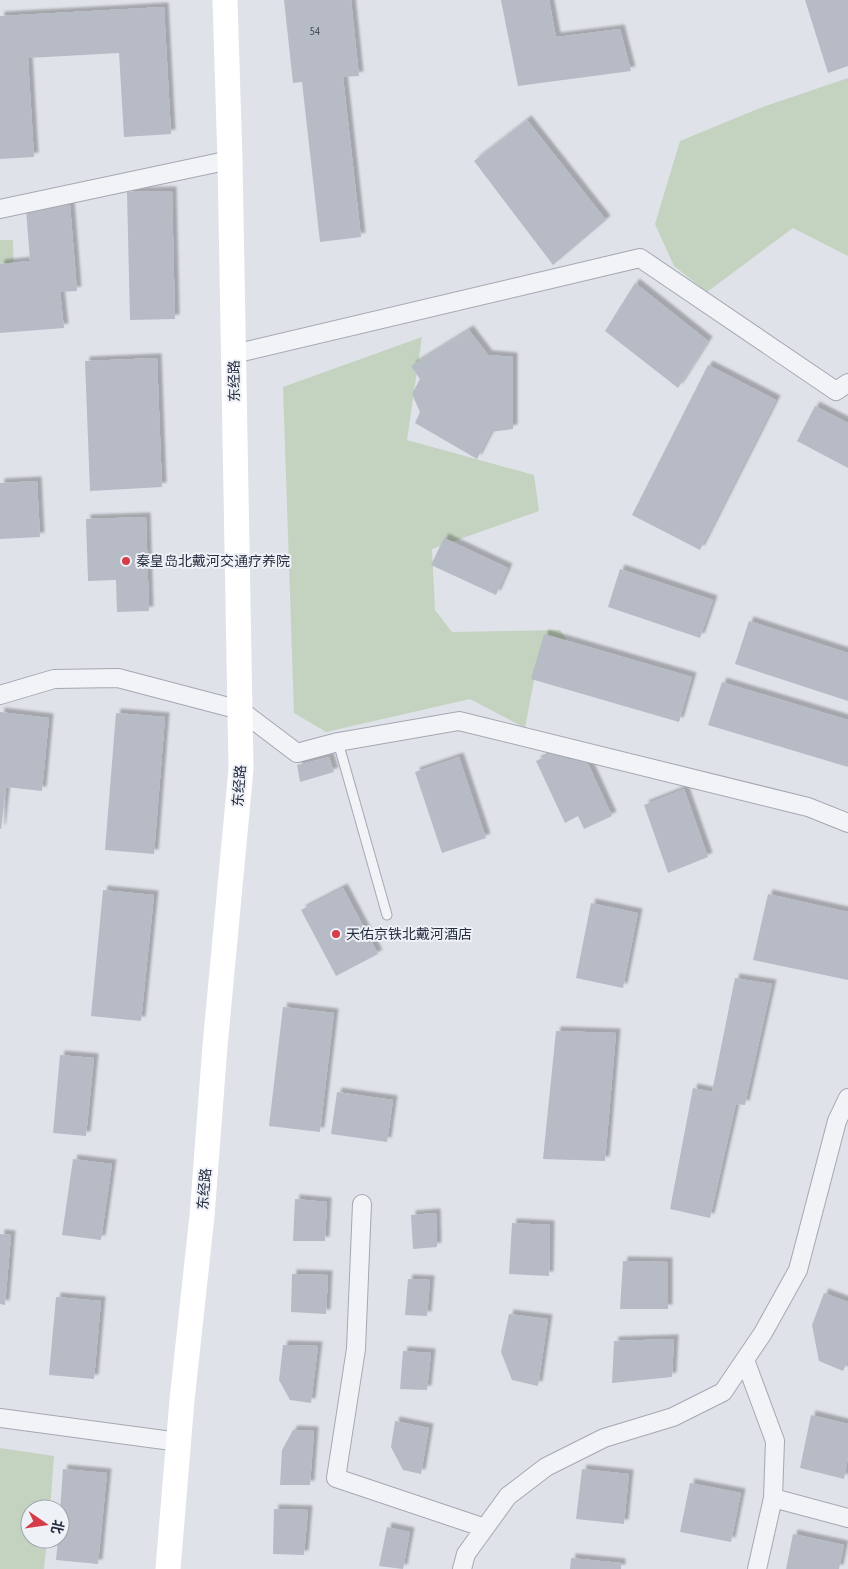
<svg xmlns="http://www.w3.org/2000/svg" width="848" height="1569" viewBox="0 0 848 1569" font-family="'Asap Condensed','Noto Sans SC',sans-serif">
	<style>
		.green { fill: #c3d3bf }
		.building { fill: #b6bbc6; filter: url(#shadow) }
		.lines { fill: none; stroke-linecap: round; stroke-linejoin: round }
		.service-casing { stroke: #a4a8b3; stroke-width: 11 }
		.minor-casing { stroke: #a4a8b3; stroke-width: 20 }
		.service { stroke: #f2f3f7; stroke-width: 9 }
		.minor { stroke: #f2f3f7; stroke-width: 18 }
		.secondary { stroke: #fff; stroke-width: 25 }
		.poi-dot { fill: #d43d49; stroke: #eef1f6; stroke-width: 2 }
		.labels { text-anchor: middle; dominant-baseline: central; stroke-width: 4; stroke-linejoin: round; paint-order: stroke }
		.number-label { font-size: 11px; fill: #4b5162 }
		.street-label { font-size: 14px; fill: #272e41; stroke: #eef1f6 }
		.poi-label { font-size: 14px; fill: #272e41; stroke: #eef1f6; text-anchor: start }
	</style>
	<defs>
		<filter id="shadow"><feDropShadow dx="4.5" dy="-4.5" stdDeviation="1" flood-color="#0004"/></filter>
	</defs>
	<rect width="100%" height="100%" fill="#dfe2e9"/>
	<path class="green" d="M 848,78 L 848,256 L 793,228 L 707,292 L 674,266 L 655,224 L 680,141 L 760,108 Z
		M 0,240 L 13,240 L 14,287 L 0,288 Z
		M 422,337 L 407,440 L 534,475 L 539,511 L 432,549 L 435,610 L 452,632 L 560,630 L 583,666 L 537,664 L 525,728 L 470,699 L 326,732 L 294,713 L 283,387 Z
		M 0,1448 L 54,1456 L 50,1509 L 30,1509 L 30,1539 L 47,1539 L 44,1569 L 0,1569 Z"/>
	<path class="building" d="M 284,0 L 351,0 L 359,76 L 343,77 L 361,237 L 320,242 L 302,82 L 293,83 Z
		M 501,0 L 549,0 L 556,37 L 620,29 L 631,71 L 518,86 Z
		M 805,0 L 848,0 L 848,66 L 828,73 Z
		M 164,7 L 171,134 L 124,137 L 119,53 L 28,58 L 34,157 L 0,159 L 0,16 Z
		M 527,120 L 606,220 L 553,265 L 474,161 Z
		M 172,191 L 175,319 L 130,320 L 127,192 Z
		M 70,205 L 77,291 L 60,292 L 64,328 L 0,333 L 0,264 L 30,261 L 26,209 Z
		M 635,283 L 708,341 L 678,388 L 605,331 Z
		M 469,330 L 488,355 L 513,357 L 513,429 L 491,432 L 477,459 L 415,423 L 420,412 L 412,394 L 420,379 L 411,366 Z
		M 157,358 L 162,487 L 90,491 L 85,361 Z
		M 708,365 L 776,400 L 700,550 L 632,515 Z
		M 815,406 L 848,423 L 848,468 L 797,441 Z
		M 37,481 L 40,537 L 0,539 L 0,483 Z
		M 146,517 L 149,611 L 117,612 L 116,580 L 88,581 L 86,519 Z
		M 444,538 L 508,568 L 496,595 L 431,565 Z
		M 620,569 L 713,600 L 700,638 L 608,607 Z
		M 749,621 L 848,653 L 848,701 L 735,664 Z
		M 544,634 L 692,677 L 679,722 L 531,679 Z
		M 722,682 L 848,720 L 848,767 L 708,725 Z
		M 0,712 L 49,718 L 42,791 L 6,787 L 1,829 L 0,829 Z
		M 116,713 L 165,717 L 154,854 L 105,850 Z
		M 563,748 L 568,760 L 583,753 L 612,816 L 584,829 L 578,816 L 565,823 L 536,761 Z
		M 329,757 L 334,772 L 300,782 L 297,765 Z
		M 459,757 L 486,838 L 442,853 L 415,772 Z
		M 684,789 L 708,857 L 668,873 L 644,805 Z
		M 343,888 L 378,954 L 336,976 L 301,910 Z
		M 103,890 L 154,895 L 141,1021 L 91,1016 Z
		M 768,894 L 848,912 L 848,980 L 753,960 Z
		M 591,903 L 638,913 L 623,988 L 576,978 Z
		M 735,978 L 772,984 L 745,1105 L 736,1104 L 710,1218 L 670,1209 L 693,1088 L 712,1092 Z
		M 283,1007 L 334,1013 L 320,1132 L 269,1126 Z
		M 556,1031 L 616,1033 L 605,1161 L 543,1159 Z
		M 60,1055 L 94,1058 L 86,1136 L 53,1133 Z
		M 337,1092 L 393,1100 L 387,1142 L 331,1134 Z
		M 73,1159 L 112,1164 L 101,1240 L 62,1235 Z
		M 295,1199 L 327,1202 L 325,1241 L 293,1241 Z
		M 436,1213 L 437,1247 L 413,1249 L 411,1215 Z
		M 512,1223 L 550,1225 L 549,1276 L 509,1274 Z
		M 0,1234 L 11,1235 L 5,1305 L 0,1304 Z
		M 623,1261 L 668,1262 L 668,1309 L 620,1309 Z
		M 292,1274 L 328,1275 L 326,1314 L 291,1312 Z
		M 408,1279 L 430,1280 L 427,1316 L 405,1315 Z
		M 824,1293 L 848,1302 L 848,1360 L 843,1371 L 819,1361 L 812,1325 Z
		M 56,1297 L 101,1301 L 94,1379 L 49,1375 Z
		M 509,1314 L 548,1319 L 538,1386 L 512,1380 L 501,1352 Z
		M 674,1339 L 672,1377 L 612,1383 L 614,1341 Z
		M 283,1345 L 318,1346 L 311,1403 L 290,1400 L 279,1380 Z
		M 403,1351 L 431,1353 L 427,1390 L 400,1389 Z
		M 811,1415 L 848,1424 L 848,1458 L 844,1479 L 800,1468 Z
		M 395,1421 L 429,1428 L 421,1474 L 403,1470 L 391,1447 Z
		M 293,1430 L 314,1431 L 310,1485 L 280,1485 L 282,1450 Z
		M 63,1469 L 107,1473 L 98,1564 L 56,1560 L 58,1539 L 60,1539 L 60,1511 Z
		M 582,1469 L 629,1474 L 624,1524 L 576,1519 Z
		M 690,1483 L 741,1493 L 731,1542 L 680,1532 Z
		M 274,1509 L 308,1510 L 304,1555 L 273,1554 Z
		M 387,1527 L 410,1532 L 403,1569 L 379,1566 Z
		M 793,1534 L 844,1545 L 839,1569 L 786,1569 Z
		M 571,1558 L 621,1563 L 621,1569 L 570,1569 Z"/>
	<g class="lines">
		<defs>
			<path id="service" d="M 338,742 L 387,915"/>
			<path id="minor" d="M 0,209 L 230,160
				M 234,354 L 640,258 L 836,391 L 848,383
				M 0,695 L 54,679 L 118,678 L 240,710 L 297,753 L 338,742 L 459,721 L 808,807 L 848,823
				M 362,1204 L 356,1349 L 336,1478 L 485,1528
				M 745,1360 L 775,1441 L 773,1498 L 757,1569
				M 0,1418 L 179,1442
				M 773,1498 L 848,1518
				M 462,1569 L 466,1554 L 508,1496 L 546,1467 L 604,1438 L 673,1417 L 723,1392 L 763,1333 L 798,1270 L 837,1121 L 848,1098"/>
		</defs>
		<use href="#service" class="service-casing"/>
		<use href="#minor" class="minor-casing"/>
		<use href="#service" class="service"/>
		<use href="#minor" class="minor"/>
		<path class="secondary" d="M 168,1569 L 182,1400 L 202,1216 L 215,1046 L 241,769 L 230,160 L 225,0"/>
	</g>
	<g class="poi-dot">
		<circle cx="126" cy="561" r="5"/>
		<circle cx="336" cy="934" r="5"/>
	</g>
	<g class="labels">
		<g class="number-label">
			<text x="315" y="31">54</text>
		</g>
		<g class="street-label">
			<text transform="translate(234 381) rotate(-91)">东经路</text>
			<text transform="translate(239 786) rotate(-86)">东经路</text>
			<text transform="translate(204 1189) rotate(-85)">东经路</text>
		</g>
		<g class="poi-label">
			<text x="136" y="561">秦皇岛北戴河交通疗养院</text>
			<text x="346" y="934">天佑京铁北戴河酒店</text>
		</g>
	</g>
	<g transform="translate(45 1524) rotate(103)"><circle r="24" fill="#eef1f6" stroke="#9ea3ae"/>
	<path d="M0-4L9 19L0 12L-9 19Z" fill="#d43d49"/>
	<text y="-8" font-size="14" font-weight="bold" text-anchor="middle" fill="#272e41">北</text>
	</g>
</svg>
